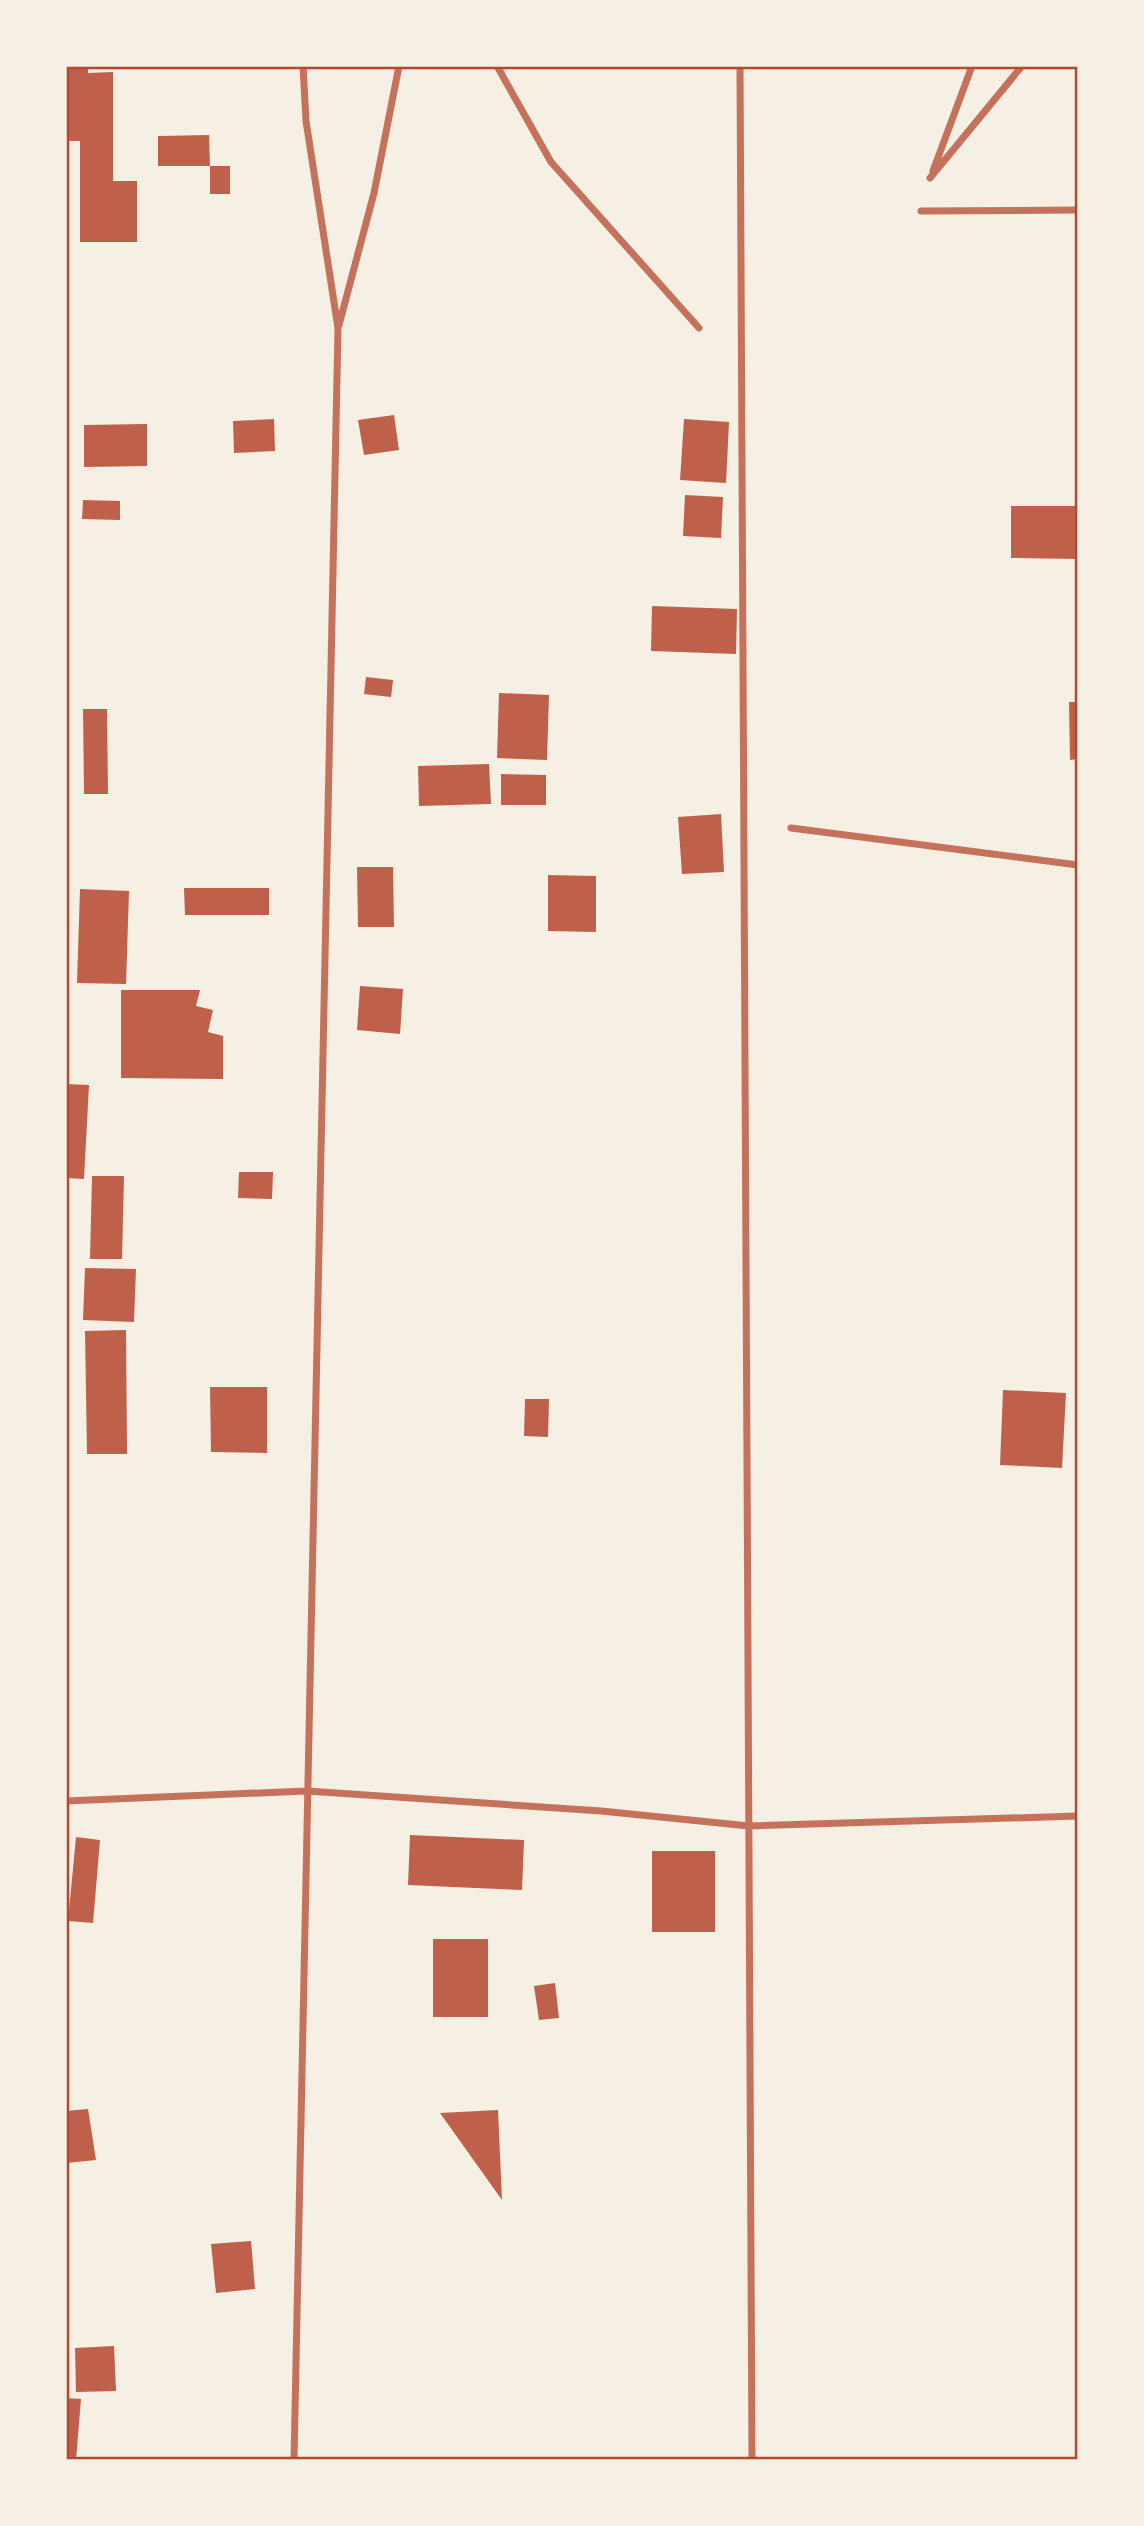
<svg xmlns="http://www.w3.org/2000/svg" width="1144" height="2526" viewBox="0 0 1144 2526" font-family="Arial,sans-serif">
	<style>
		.building { fill: #bf614a }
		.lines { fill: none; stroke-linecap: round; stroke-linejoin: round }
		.minor { stroke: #c5725c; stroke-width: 7 }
		.neatline { fill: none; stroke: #b5482f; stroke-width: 2.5 }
	</style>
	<rect width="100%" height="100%" fill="#f6efe4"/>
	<path class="building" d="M 66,66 L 88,66 L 88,73 L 113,72 L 113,181 L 137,181 L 137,242 L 80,242 L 80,141 L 66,141 Z
		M 209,135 L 210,166 L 158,166 L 158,136 Z
		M 210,166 L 230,166 L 230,194 L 210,194 Z
		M 394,415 L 399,450 L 364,455 L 358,420 Z
		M 274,419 L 275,451 L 234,453 L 233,421 Z
		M 684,419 L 729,422 L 726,483 L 680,480 Z
		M 147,424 L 147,466 L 84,467 L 84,425 Z
		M 685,495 L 723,497 L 721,538 L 683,536 Z
		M 83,500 L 120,501 L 120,520 L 82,519 Z
		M 1011,506 L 1078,506 L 1078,559 L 1011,558 Z
		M 652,606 L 737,609 L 736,654 L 651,651 Z
		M 366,677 L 393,680 L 391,697 L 364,694 Z
		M 499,693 L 549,695 L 547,760 L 497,758 Z
		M 1069,702 L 1078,702 L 1078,759 L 1070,760 Z
		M 83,709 L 107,709 L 108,794 L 84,794 Z
		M 489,764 L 491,804 L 419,806 L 418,766 Z
		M 501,774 L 546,775 L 546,805 L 501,805 Z
		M 721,814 L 724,872 L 682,874 L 678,817 Z
		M 357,867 L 393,867 L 394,927 L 358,927 Z
		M 548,875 L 596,876 L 596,932 L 548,931 Z
		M 184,888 L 269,888 L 269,915 L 185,915 Z
		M 80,889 L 129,891 L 126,984 L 77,983 Z
		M 360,986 L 403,989 L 400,1034 L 357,1030 Z
		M 121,990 L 200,990 L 196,1006 L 213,1010 L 208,1032 L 223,1036 L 223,1079 L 121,1078 Z
		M 66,1084 L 89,1085 L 84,1179 L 66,1178 Z
		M 239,1172 L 273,1172 L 272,1199 L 238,1198 Z
		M 92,1176 L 124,1176 L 122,1259 L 90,1259 Z
		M 85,1268 L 136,1269 L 134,1322 L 83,1320 Z
		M 126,1330 L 127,1454 L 87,1454 L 85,1331 Z
		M 210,1387 L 267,1387 L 267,1453 L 211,1452 Z
		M 1003,1390 L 1066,1393 L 1062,1468 L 1000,1465 Z
		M 525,1399 L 549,1399 L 548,1437 L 524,1436 Z
		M 410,1835 L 524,1840 L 522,1890 L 408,1885 Z
		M 76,1837 L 100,1840 L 93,1923 L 68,1921 Z
		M 652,1851 L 715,1851 L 715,1932 L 652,1932 Z
		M 433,1939 L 488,1939 L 488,2017 L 433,2017 Z
		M 555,1983 L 559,2018 L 539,2020 L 534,1986 Z
		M 88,2109 L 96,2160 L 66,2163 L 66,2111 Z
		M 498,2110 L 502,2200 L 440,2113 Z
		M 251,2241 L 255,2289 L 216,2293 L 211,2244 Z
		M 114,2346 L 116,2391 L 76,2392 L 75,2348 Z
		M 66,2398 L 81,2399 L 76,2460 L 66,2460 Z"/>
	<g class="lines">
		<path class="minor" d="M 497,66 L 551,162 L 699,328
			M 740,66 L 752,2460
			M 933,171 L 972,66
			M 930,178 L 1022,66
			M 921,211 L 1078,210
			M 339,325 L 374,193 L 399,66
			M 791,828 L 1078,865
			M 66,1801 L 307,1791 L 601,1811 L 749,1826 L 1078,1816
			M 294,2460 L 338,328 L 306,121 L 303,66"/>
	</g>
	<rect width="1144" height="2526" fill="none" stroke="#f6efe4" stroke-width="136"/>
	<rect x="68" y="68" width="1008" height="2390" class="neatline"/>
</svg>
